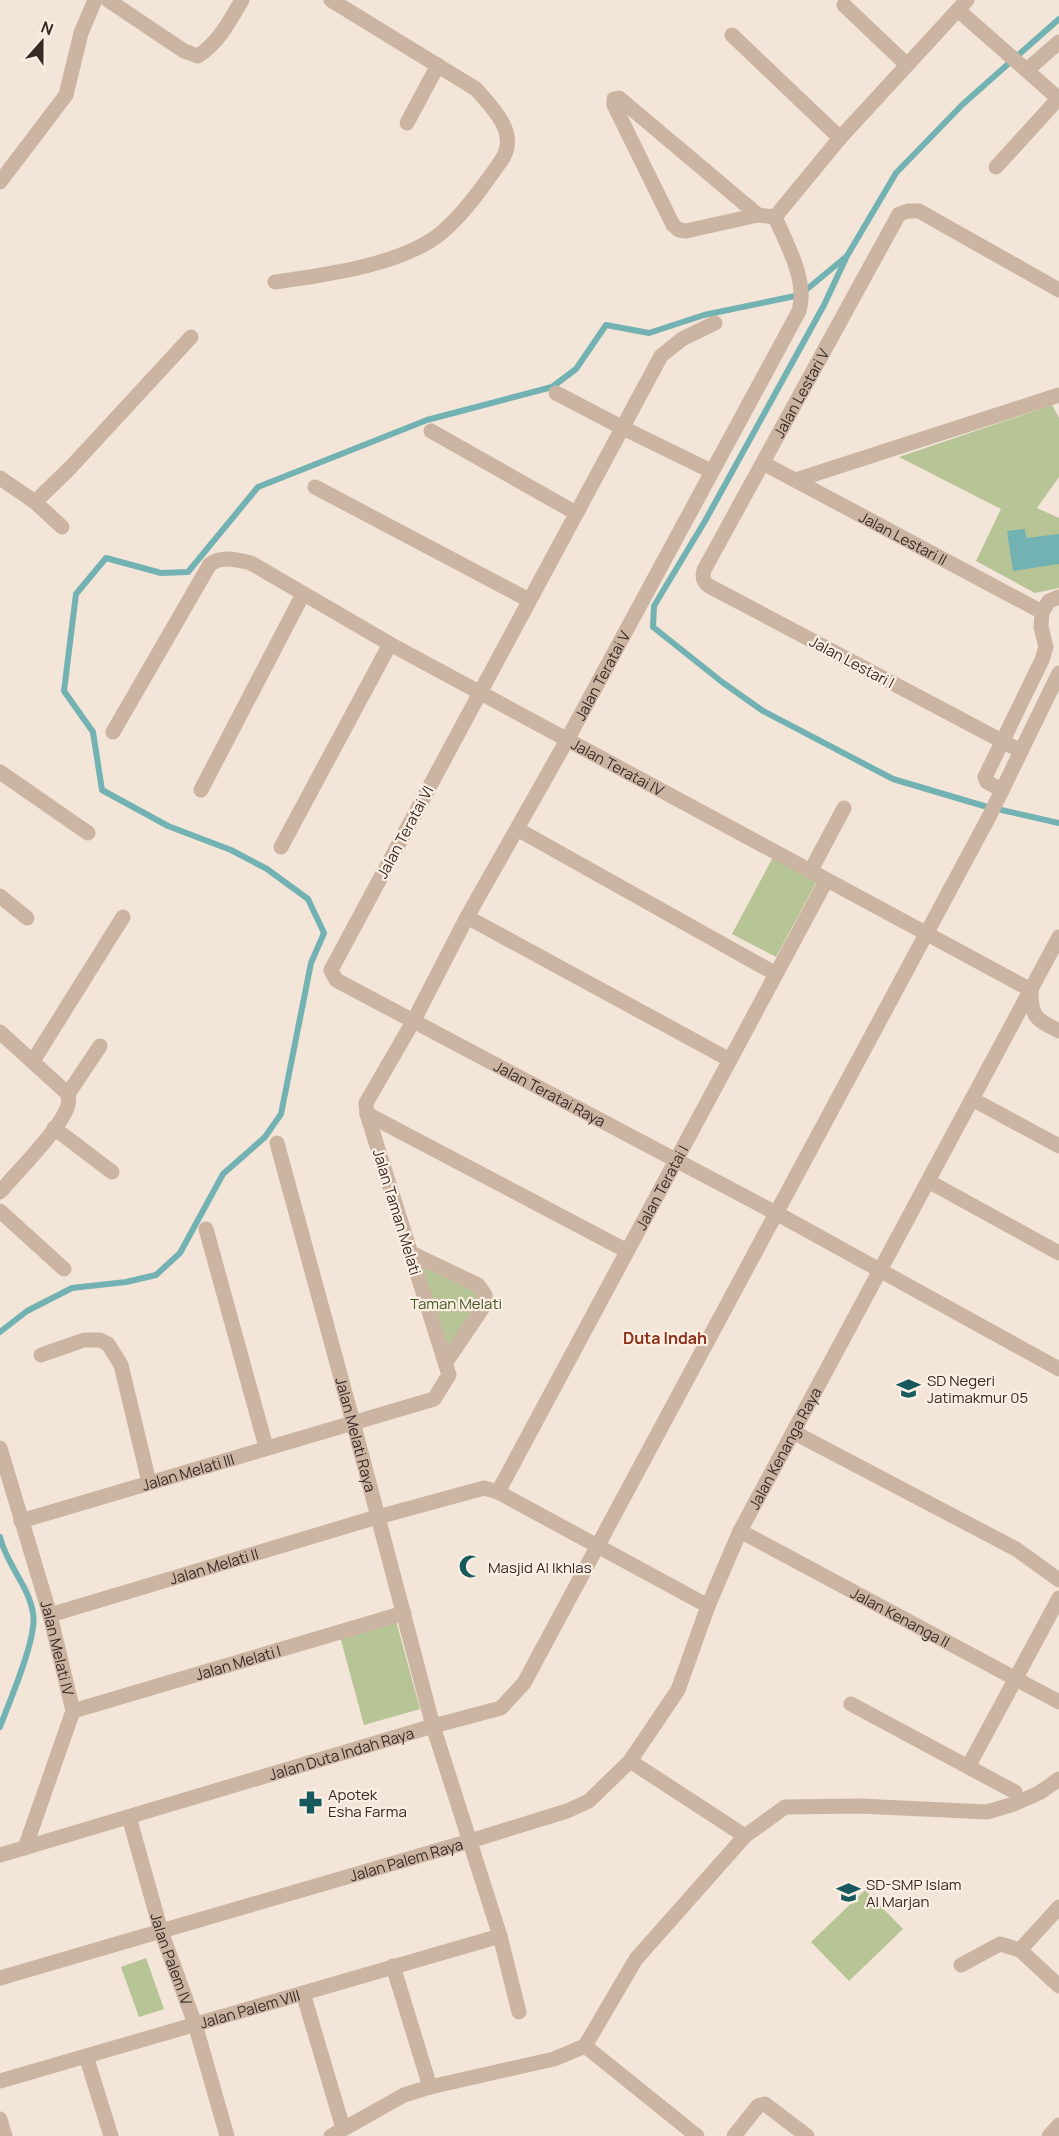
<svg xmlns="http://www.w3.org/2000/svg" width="1059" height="2136" viewBox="0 0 1059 2136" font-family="Manrope,sans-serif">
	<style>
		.green { fill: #b6c496 }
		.water { fill: #73b2b3 }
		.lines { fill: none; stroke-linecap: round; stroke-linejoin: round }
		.stream { stroke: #73b2b3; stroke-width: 6 }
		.minor { stroke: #ccb4a2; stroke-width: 15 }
		.labels { text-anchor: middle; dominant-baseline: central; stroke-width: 4.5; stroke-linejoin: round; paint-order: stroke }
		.street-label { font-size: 15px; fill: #362a25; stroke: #fbefe3 }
		.park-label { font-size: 15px; fill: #475726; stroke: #fbefe3 }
		.poi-label { font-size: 15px; fill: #362a25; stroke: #fbefe3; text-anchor: start }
		.neighbourhood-label { font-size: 16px; font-weight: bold; fill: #8d2f16; stroke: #fbefe3 }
	</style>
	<rect width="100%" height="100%" fill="#f3e5d7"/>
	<path class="green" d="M 1052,405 L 1059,418 L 1059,477 L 1037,508 L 1059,518 L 1059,588 L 1035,593 L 976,561 L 1001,509 L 899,457 Z
		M 773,857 L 817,881 L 776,957 L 732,934 Z
		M 418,1262 L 474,1287 L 481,1305 L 449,1353 Z
		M 395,1617 L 420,1709 L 364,1725 L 339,1633 Z
		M 865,1890 L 903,1929 L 849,1981 L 811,1942 Z
		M 146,1958 L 164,2009 L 139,2017 L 121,1967 Z"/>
	<path class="water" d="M 1025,529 L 1026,538 L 1059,534 L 1059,564 L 1013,571 L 1007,531 Z"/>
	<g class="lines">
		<path class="stream" d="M 846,258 L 824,305 L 705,521 L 654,606 L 653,627 L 722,682 L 763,711 L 893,779 L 984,806 L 1059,823
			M 0,1332 L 27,1311 L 72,1288 L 126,1282 L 156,1275 L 180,1253 L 223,1174 L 265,1137 L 281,1114 L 311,963 L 324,933 L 308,899 L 267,869 L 231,850 L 168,826 L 102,790 L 93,732 L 64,691 L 76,594 L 106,558 L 161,573 L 188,572 L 258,487 L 427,420 L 552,387 L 576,369 L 606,325 L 649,333 L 704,315 L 800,295 L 847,256 L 896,173 L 963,104 L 1059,19
			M 0,1537 C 6,1564 29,1586 33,1613 C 38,1637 9,1702 0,1727"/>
		<g class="minor">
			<path d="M 108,0 L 184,51 L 198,56 C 218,43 230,21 242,0"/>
			<path d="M 844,5 L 906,64"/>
			<path d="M 958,10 L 1059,99"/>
			<path d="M 732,35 L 840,138"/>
			<path d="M 1027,70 L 1059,42"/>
			<path d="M 407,123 L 438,65"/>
			<path d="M 996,167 L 1059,98"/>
			<path d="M 0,182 L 66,95 L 81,33 L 95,0"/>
			<path d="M 758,215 L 619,98 L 614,99 L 614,105 L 673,225 L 679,230 L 686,231 L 758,215 L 775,217"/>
			<path d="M 775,217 L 840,138 L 967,0"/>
			<path d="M 275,282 C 323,275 403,265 441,233 C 458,219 473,200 486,182 C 492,173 499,165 504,156 C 517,131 491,106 476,89 L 331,0"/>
			<path id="s1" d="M 715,323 L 682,339 L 661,356 L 331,970 L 336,980 L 787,1219 L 1059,1369"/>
			<path d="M 556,393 L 623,428 L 711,471"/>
			<path d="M 431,431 L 576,513"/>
			<path id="s2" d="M 763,463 L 1042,612"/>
			<path d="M 0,478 L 35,502 L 70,468 L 191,337"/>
			<path d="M 796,480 L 1059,395"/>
			<path d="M 315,487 L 529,600"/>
			<path d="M 35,502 L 62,527"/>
			<path id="s3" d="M 113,732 L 210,564 C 223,555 237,560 251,563 L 390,644 L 1031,990"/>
			<path id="s4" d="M 1021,751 L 709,586 C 703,582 702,577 704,570 L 899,214 L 908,211 L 919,211 L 1059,290"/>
			<path d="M 0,772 L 88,833"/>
			<path d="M 201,790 L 303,594"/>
			<path d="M 1002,790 L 987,782 L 985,777 L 1042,660 L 1046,647 L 1041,627 L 1042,612 L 1049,601 L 1059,597"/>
			<path d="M 517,829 L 776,974"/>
			<path d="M 281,847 L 390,644"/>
			<path d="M 810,872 L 844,808"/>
			<path d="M 0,896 L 27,918"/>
			<path d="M 467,917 L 730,1060"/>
			<path d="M 1031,990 C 1031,1018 1036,1019 1059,1031"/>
			<path d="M 0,1032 L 68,1094 C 69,1099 69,1103 67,1108 C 59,1130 17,1172 0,1192"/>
			<path d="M 33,1061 L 123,917"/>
			<path d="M 68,1094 L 100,1046"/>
			<path d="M 972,1099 L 1059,1146"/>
			<path d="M 367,1114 L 627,1251"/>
			<path d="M 54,1128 L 112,1172"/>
			<path id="s5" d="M 277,1143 L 353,1422 L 433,1726 L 500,1936 L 519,2012"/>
			<path d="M 928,1181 L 1059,1253"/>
			<path d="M 0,1211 L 64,1269"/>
			<path d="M 206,1229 L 266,1447"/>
			<path d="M 409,1252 L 478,1285 L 485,1295 L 486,1303 L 446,1362"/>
			<path d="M 41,1355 L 84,1340 L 100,1340 L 108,1344 L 121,1365 L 149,1482"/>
			<path d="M 793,1432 L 1016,1549 L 1059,1580"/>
			<path id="s6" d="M 0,1448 L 50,1615 L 73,1711 L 25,1848"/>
			<path id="s7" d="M 498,1492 L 826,881"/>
			<path id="s8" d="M 21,1521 L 434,1399 L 449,1375 L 367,1114 L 366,1103 L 414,1020 L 467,917 L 567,740 L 799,311 C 808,281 787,245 775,217"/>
			<path id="s9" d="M 740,1531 L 1059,1702"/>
			<path id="s10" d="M 50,1615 L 367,1520 L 484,1488 L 498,1492 L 708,1606"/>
			<path d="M 851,1704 L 1015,1792"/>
			<path id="s11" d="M 73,1711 L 404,1613"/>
			<path d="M 630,1761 L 745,1836"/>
			<path d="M 968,1767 L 1059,1598"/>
			<path id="s12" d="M 129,1817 L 161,1931 L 195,2024 L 227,2136"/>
			<path id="s13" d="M 0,1855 L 433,1726 L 501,1708 L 524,1683 L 990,815 L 1059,673"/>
			<path d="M 1020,1950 L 1059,1907"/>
			<path d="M 961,1965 L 1000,1944 L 1020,1950 L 1059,1986"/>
			<path d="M 393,1966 L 430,2087"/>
			<path id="s14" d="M 0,1978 L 470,1841 L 567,1811 L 589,1801 L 630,1761 L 678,1690 L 708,1606 L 740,1531 L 1059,937"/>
			<path d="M 303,1993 L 343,2128"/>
			<path d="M 585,2046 L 697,2136"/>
			<path d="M 86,2056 L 111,2136"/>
			<path id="s15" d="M 0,2081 L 500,1936"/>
			<path d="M 0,2119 L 5,2136"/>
			<path d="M 331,2136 L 404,2095 L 430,2087 L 554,2059 L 585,2046 L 636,1959 L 745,1836 L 785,1807 L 859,1806 L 987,1812 L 1014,1804 L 1039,1793 L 1059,1779"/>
			<path d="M 734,2136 L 758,2106 L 765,2104 L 807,2136"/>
			<path d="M 1049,2136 L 1059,2125"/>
		</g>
	</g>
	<defs>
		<symbol id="school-bare" viewBox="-9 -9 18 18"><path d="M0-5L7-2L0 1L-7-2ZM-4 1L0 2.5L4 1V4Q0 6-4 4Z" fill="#17595c" stroke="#fbefe3" stroke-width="2.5" paint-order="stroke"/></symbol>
		<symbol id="mosque-bare" viewBox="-9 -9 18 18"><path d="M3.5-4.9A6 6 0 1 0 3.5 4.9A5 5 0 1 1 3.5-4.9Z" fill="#17595c" stroke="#fbefe3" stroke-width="2.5" paint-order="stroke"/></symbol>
		<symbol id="pharmacy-bare" viewBox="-9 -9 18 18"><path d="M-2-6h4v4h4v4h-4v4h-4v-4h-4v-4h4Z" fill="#17595c" stroke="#fbefe3" stroke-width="2.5" paint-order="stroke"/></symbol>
	</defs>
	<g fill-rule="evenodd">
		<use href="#school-bare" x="892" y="1372" width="33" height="33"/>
		<use href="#mosque-bare" x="454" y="1550" width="33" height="33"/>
		<use href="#pharmacy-bare" x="294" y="1786" width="33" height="33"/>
		<use href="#school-bare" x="832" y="1876" width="33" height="33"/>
	</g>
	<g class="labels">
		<g class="street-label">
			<text stroke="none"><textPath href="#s4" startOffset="573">Jalan Lestari V</textPath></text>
			<text stroke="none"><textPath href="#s2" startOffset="159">Jalan Lestari II</textPath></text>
			<text transform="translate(852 662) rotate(28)">Jalan Lestari I</text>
			<text stroke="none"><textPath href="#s8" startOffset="1232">Jalan Teratai V</textPath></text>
			<text stroke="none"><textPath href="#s3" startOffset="656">Jalan Teratai IV</textPath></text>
			<text transform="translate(405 832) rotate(-62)">Jalan Teratai VI</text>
			<text stroke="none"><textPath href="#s1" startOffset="1014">Jalan Teratai Raya</textPath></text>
			<text stroke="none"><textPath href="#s7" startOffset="346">Jalan Teratai I</textPath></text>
			<text transform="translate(397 1212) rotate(73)">Jalan Taman Melati</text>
			<text stroke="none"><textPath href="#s5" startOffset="302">Jalan Melati Raya</textPath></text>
			<text stroke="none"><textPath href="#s14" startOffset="1023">Jalan Kenanga Raya</textPath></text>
			<text stroke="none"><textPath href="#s8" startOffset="174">Jalan Melati III</textPath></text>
			<text stroke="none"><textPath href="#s10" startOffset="171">Jalan Melati II</textPath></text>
			<text stroke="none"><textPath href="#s9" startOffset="182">Jalan Kenanga II</textPath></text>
			<text stroke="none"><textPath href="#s6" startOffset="208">Jalan Melati IV</textPath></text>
			<text stroke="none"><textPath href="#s11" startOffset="172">Jalan Melati I</textPath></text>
			<text stroke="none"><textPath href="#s13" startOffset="356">Jalan Duta Indah Raya</textPath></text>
			<text stroke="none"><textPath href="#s14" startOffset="423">Jalan Palem Raya</textPath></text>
			<text stroke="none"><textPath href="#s12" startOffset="148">Jalan Palem IV</textPath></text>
			<text stroke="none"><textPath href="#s15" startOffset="260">Jalan Palem VIII</textPath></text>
		</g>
		<g class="park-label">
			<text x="456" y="1303">Taman Melati</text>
		</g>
		<g class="poi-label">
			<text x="927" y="1380">SD Negeri<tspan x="927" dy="17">Jatimakmur 05</tspan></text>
			<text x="488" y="1567">Masjid Al Ikhlas</text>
			<text x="328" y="1794">Apotek<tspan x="328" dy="17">Esha Farma</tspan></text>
			<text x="866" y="1884">SD-SMP Islam<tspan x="866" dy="17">Al Marjan</tspan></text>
		</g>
		<g class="neighbourhood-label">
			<text x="665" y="1338">Duta Indah</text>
		</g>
	</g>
	<g transform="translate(42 42) rotate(21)" stroke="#fbefe3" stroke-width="4.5" paint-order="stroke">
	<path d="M0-4.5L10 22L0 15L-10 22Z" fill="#362a25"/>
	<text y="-9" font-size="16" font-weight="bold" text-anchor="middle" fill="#362a25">N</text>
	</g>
</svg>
